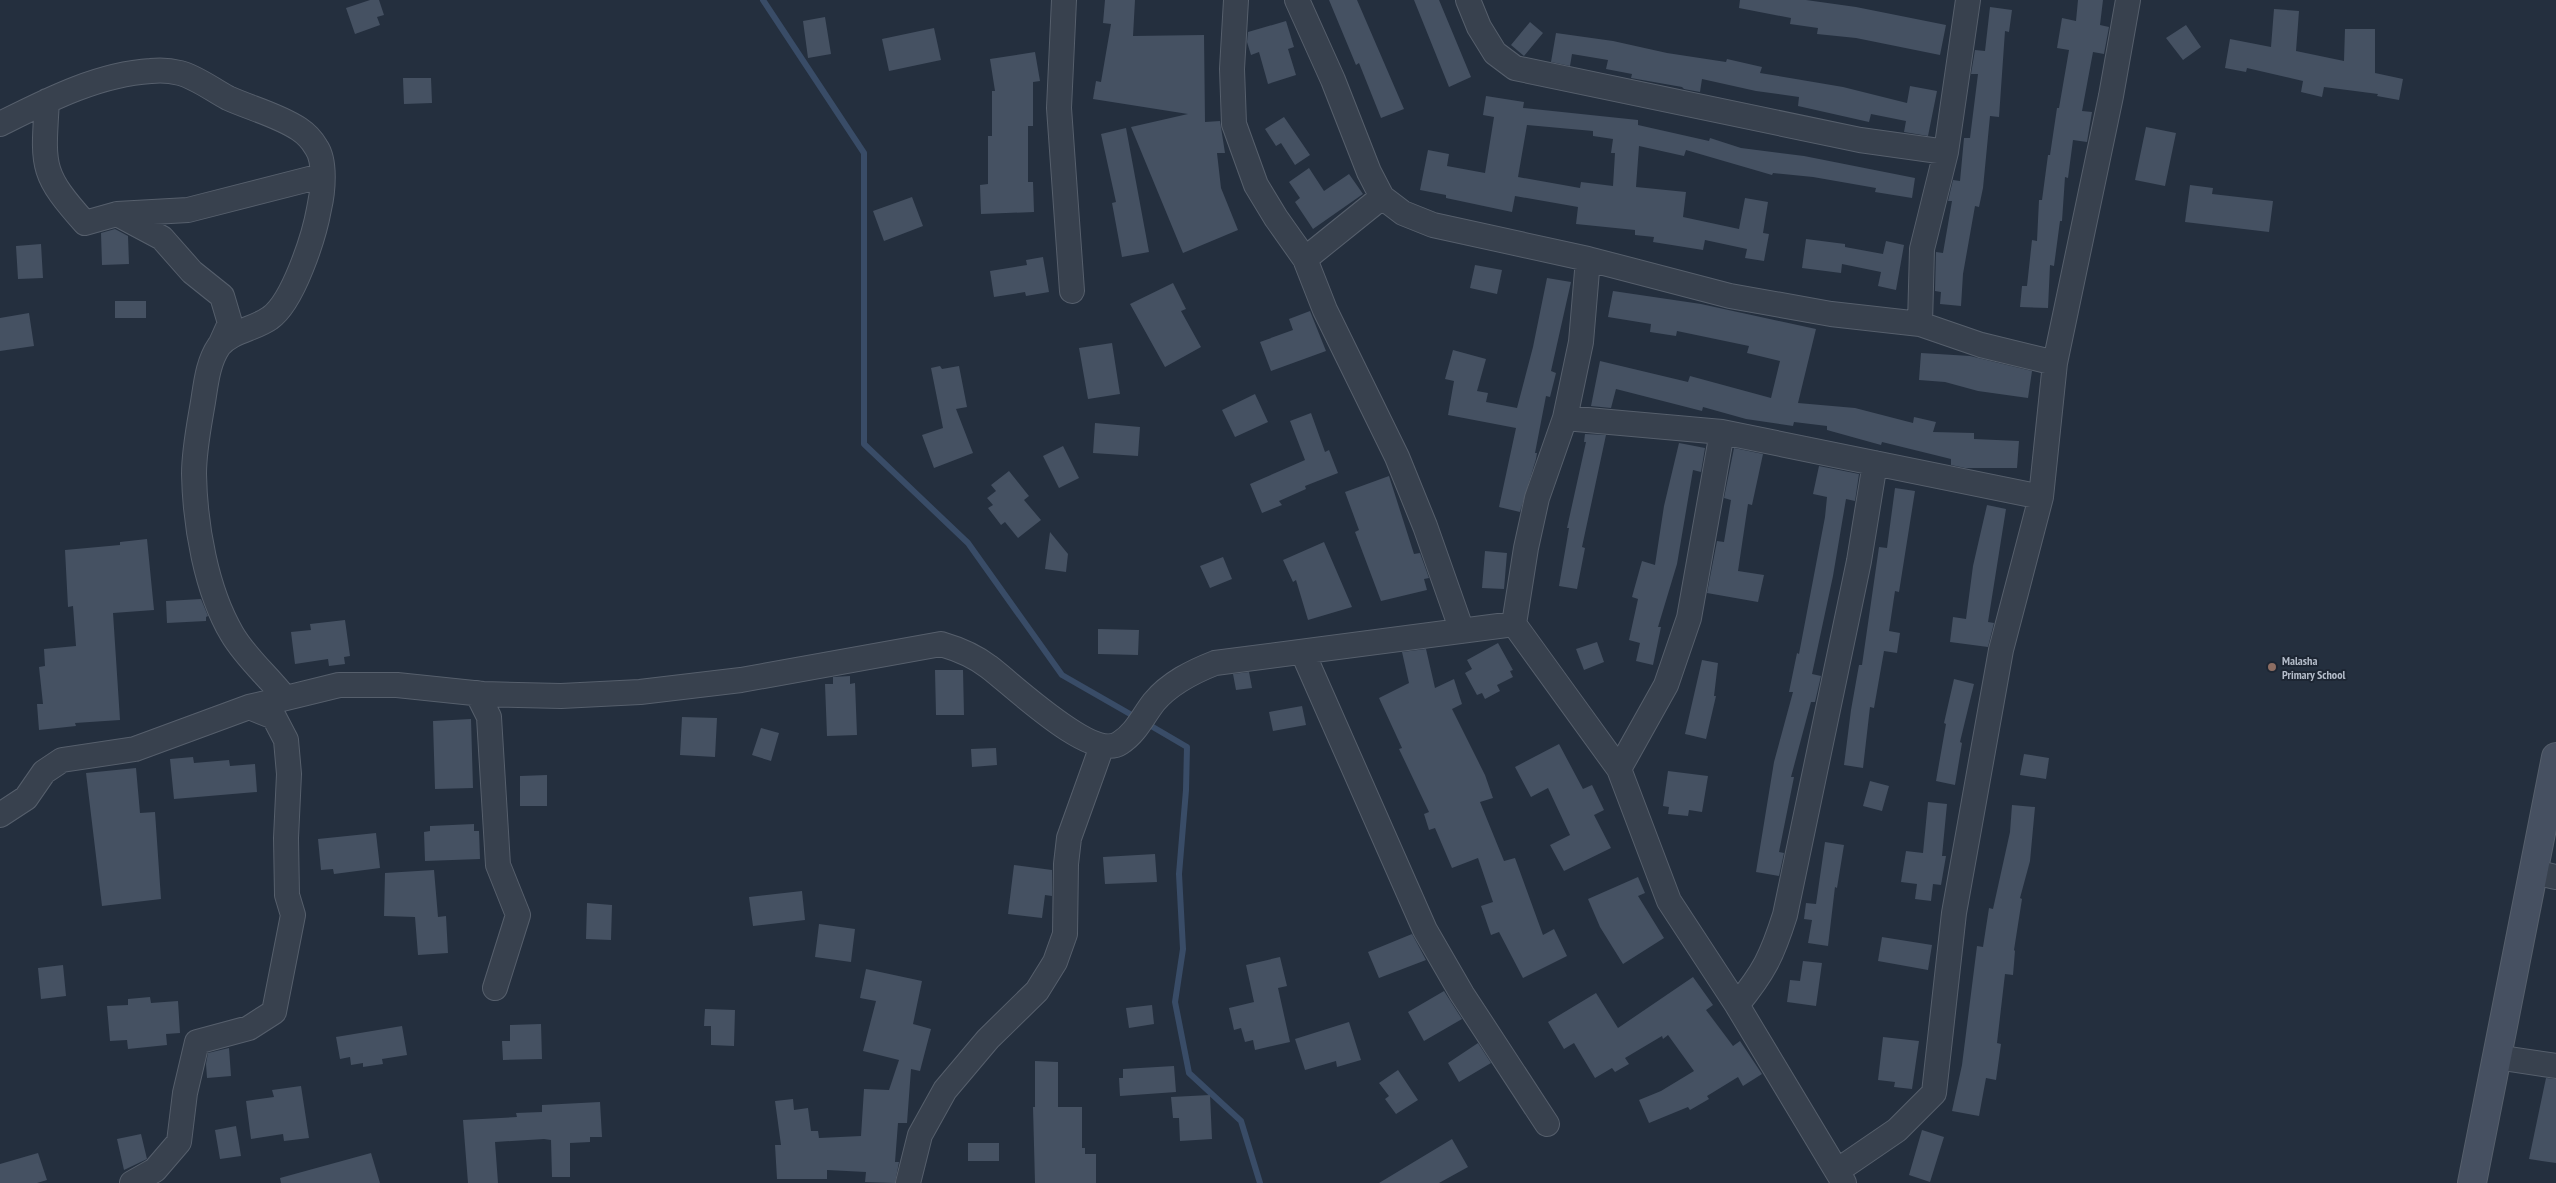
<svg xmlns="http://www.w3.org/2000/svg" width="2556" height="1183" viewBox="0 0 2556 1183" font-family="'PT Sans Narrow',sans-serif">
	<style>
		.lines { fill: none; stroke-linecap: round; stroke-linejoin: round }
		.stream { stroke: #394c67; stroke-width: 6 }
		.building { fill: #455162; fill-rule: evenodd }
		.minor-casing { stroke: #565f6c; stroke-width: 26 }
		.secondary-casing { stroke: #565f6c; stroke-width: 30 }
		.minor { stroke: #38414e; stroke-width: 24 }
		.secondary { stroke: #465061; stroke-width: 28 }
		.education-dot { fill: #8d6e63; stroke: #1d2633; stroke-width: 2 }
		.labels { text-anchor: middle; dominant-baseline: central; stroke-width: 4; stroke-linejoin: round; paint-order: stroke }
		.poi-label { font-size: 12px; font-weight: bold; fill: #b4bcc9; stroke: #1d2633; text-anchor: start }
	</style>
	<rect width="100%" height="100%" fill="#242f3e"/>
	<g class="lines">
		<path class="stream" d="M 763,0 L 864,153 L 864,444 L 968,543 L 1062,675 L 1137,718
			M 1146,723 L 1187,747 L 1186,790 L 1179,874 L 1183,949 L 1175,1002 L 1189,1073 L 1241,1121 L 1260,1183"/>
	</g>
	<path class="building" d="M 370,0 L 379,0 L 384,15 L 377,17 L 380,25 L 355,34 L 346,8 Z
		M 1105,0 L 1135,0 L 1133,36 L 1204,35 L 1205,122 L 1220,121 L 1225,153 L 1217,153 L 1221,188 L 1238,230 L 1183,253 L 1131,127 L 1188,114 L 1093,99 L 1096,81 L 1101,82 L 1111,24 L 1103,23 Z
		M 1329,0 L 1357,0 L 1404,109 L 1381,118 L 1359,63 L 1356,65 Z
		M 1414,0 L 1439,0 L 1471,77 L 1449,87 Z
		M 1740,0 L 1806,0 L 1856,7 L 1946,25 L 1940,55 L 1856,38 L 1817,34 L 1818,28 L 1790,24 L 1791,18 L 1739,8 Z
		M 2078,0 L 2103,0 L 2100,25 L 2109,27 L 2104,54 L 2093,52 L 2082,111 L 2092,112 L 2087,142 L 2073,140 L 2068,178 L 2065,177 L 2062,221 L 2060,221 L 2054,266 L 2050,265 L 2048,308 L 2020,307 L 2022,286 L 2027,286 L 2032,240 L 2037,241 L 2039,200 L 2042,200 L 2048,155 L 2050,155 L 2057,108 L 2059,108 L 2069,50 L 2057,48 L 2062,18 L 2076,21 Z
		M 1990,7 L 2012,10 L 2009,32 L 2005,31 L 1999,117 L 1990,116 L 1983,188 L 1979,207 L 1975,206 L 1963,274 L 1961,306 L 1940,304 L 1941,292 L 1935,291 L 1936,252 L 1943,253 L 1952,201 L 1948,201 L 1953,180 L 1960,181 L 1964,138 L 1970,138 L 1978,74 L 1971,74 L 1975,50 L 1985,51 Z
		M 2274,9 L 2299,11 L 2296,51 L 2344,61 L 2345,29 L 2375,29 L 2375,73 L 2403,79 L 2399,100 L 2377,96 L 2378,94 L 2324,87 L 2322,97 L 2301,92 L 2303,81 L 2247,68 L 2246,72 L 2225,68 L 2230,39 L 2271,47 Z
		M 825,17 L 831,54 L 808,58 L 803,21 Z
		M 1286,21 L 1294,47 L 1288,49 L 1296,75 L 1268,84 L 1259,52 L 1251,55 L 1247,42 L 1248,32 Z
		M 1530,22 L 1543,33 L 1524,56 L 1511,45 Z
		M 2186,25 L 2201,47 L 2183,60 L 2166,38 Z
		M 934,28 L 941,60 L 889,71 L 882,39 Z
		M 1556,33 L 1613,41 L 1667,53 L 1726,62 L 1727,59 L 1762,67 L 1760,73 L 1843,87 L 1907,103 L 1910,86 L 1937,91 L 1928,136 L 1904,132 L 1906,121 L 1871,114 L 1869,122 L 1798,106 L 1799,97 L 1756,91 L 1702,79 L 1700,92 L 1684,89 L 1682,87 L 1631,78 L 1632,74 L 1606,69 L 1608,60 L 1572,54 L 1570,66 L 1551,62 Z
		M 1035,52 L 1040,81 L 1033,82 L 1033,126 L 1028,126 L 1028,182 L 1033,182 L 1034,212 L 981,214 L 980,185 L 988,184 L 988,136 L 992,136 L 992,91 L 995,91 L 990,59 Z
		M 403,78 L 431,78 L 432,103 L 404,104 Z
		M 1486,96 L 1524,102 L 1523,108 L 1638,120 L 1638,125 L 1709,141 L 1710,138 L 1741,148 L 1804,156 L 1915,178 L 1912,198 L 1875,192 L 1876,188 L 1813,177 L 1773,173 L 1772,175 L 1686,150 L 1684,156 L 1639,146 L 1636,187 L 1686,192 L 1683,217 L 1739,229 L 1745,198 L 1768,202 L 1763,233 L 1769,234 L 1764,261 L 1745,258 L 1747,249 L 1705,240 L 1703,250 L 1653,242 L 1654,237 L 1635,235 L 1635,230 L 1576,224 L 1578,207 L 1515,196 L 1512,212 L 1446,198 L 1446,195 L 1420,190 L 1428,150 L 1449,154 L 1447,166 L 1485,173 L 1494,117 L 1483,115 ZM 1527,125 L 1593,131 L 1593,136 L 1613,139 L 1611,153 L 1615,153 L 1613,186 L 1581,182 L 1580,188 L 1518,177 Z
		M 1284,117 L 1310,155 L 1295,165 L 1281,143 L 1276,146 L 1265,129 Z
		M 2146,127 L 2176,133 L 2165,186 L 2135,180 Z
		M 1126,128 L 1149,252 L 1122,257 L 1112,203 L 1116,202 L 1101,134 Z
		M 1309,168 L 1324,191 L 1349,174 L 1363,194 L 1313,229 L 1295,202 L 1300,198 L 1289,182 Z
		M 2190,185 L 2213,188 L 2212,194 L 2273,201 L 2269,232 L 2185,222 Z
		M 912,197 L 923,226 L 884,241 L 873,211 Z
		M 115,229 L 128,236 L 129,264 L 102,265 L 101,233 Z
		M 1806,239 L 1845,244 L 1845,247 L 1883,254 L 1886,241 L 1904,245 L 1896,290 L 1878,286 L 1881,272 L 1842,264 L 1841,273 L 1802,268 Z
		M 41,244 L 43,278 L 18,279 L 16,246 Z
		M 1043,257 L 1049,292 L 1026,296 L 1025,292 L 994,297 L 990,271 L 1027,265 L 1026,260 Z
		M 1475,265 L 1502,270 L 1497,294 L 1470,288 Z
		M 1547,278 L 1571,282 L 1551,371 L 1556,373 L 1550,397 L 1546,396 L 1535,453 L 1537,453 L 1536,459 L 1520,512 L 1499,507 L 1516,428 L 1448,415 L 1454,381 L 1445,379 L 1453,350 L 1486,359 L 1477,391 L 1488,393 L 1486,402 L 1517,408 L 1533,347 Z
		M 1173,283 L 1186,309 L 1181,311 L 1201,347 L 1165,367 L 1130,304 Z
		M 1613,291 L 1701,304 L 1816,329 L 1798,403 L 1855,408 L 1913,423 L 1914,417 L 1936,422 L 1933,432 L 1974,433 L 1974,439 L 2019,441 L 2017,468 L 1965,468 L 1951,465 L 1951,459 L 1882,442 L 1881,445 L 1827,430 L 1827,426 L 1794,422 L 1793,426 L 1746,419 L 1703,407 L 1702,411 L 1616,389 L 1611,408 L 1591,406 L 1600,361 L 1688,382 L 1690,376 L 1771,398 L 1780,361 L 1747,353 L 1749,346 L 1677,331 L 1676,336 L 1650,332 L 1651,324 L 1608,317 Z
		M 115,301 L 146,301 L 146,318 L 115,318 Z
		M 1310,311 L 1326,351 L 1271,371 L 1260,342 L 1293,330 L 1289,319 Z
		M 29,313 L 34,346 L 0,351 L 0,318 Z
		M 1112,343 L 1120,394 L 1088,399 L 1079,348 Z
		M 1921,353 L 1970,356 L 2032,371 L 2028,398 L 1978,391 L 1945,382 L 1919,380 Z
		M 940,366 L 942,369 L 959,366 L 967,407 L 956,409 L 973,453 L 934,468 L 922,435 L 943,428 L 931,368 Z
		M 1255,394 L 1268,422 L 1235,437 L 1222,410 Z
		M 1311,413 L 1325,452 L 1329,450 L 1338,473 L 1305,486 L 1306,489 L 1279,501 L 1282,505 L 1262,513 L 1250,484 L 1305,460 L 1290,421 Z
		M 1095,423 L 1140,427 L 1138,456 L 1093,453 Z
		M 1585,434 L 1606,435 L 1582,547 L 1585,548 L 1577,589 L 1559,586 L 1569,528 L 1567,528 L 1586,442 L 1584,442 Z
		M 1679,443 L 1705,448 L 1701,472 L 1693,470 L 1677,564 L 1658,627 L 1661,627 L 1653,665 L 1636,661 L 1640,643 L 1629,640 L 1638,599 L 1632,597 L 1642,561 L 1655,565 L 1664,506 Z
		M 1063,446 L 1079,478 L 1059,488 L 1043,456 Z
		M 1734,448 L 1763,454 L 1752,505 L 1748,504 L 1738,571 L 1764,575 L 1758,602 L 1707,593 L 1717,541 L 1724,542 L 1731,500 L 1724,498 Z
		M 1819,466 L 1859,474 L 1855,501 L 1846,499 L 1833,576 L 1812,674 L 1821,676 L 1815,702 L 1811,702 L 1791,777 L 1794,777 L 1779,852 L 1784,853 L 1779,876 L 1756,872 L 1774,762 L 1793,692 L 1789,692 L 1797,653 L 1799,654 L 1825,517 L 1827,497 L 1813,494 Z
		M 1009,471 L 1029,496 L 1024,500 L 1041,520 L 1018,538 L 1005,522 L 1001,525 L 988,508 L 993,505 L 987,498 L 996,491 L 991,485 Z
		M 1389,476 L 1414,554 L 1420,553 L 1429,578 L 1424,579 L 1427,590 L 1381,601 L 1355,532 L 1359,530 L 1345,492 Z
		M 1895,488 L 1915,491 L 1899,592 L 1895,591 L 1889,631 L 1900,633 L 1897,653 L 1884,651 L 1874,708 L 1870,707 L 1863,768 L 1844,765 L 1851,710 L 1859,665 L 1862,665 L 1879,547 L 1887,548 Z
		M 1987,505 L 2006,509 L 1988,622 L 1994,623 L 1988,647 L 1950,642 L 1953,617 L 1966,619 L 1973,566 Z
		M 1050,532 L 1068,554 L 1066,572 L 1045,569 Z
		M 147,539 L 154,610 L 113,613 L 120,720 L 75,723 L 76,726 L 39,730 L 37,704 L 43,704 L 39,667 L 45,666 L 44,649 L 76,646 L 73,606 L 68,607 L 65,550 L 120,545 L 120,542 Z
		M 1324,542 L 1352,607 L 1308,620 L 1296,580 L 1293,582 L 1283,560 Z
		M 1485,551 L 1507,553 L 1504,589 L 1482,588 Z
		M 1223,557 L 1232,579 L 1210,588 L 1200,566 Z
		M 201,599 L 208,616 L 206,617 L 206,621 L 167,623 L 166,601 Z
		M 345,620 L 350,656 L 344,657 L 345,664 L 329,666 L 328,659 L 295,664 L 291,632 L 311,630 L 310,624 Z
		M 1098,629 L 1139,630 L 1138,655 L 1098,654 Z
		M 1597,642 L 1604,662 L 1584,670 L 1576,649 Z
		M 1498,643 L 1513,670 L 1510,671 L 1513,677 L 1497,685 L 1500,691 L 1485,699 L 1482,693 L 1477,695 L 1465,673 L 1472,669 L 1467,660 Z
		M 1426,649 L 1435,688 L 1454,679 L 1462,704 L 1452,709 L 1485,775 L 1493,798 L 1480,802 L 1504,861 L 1515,858 L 1543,935 L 1554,929 L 1567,956 L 1523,978 L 1499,932 L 1491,935 L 1481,906 L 1493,902 L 1478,858 L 1452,868 L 1435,828 L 1429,830 L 1424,814 L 1429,812 L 1399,749 L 1402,748 L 1379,698 L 1409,683 L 1402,652 Z
		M 1702,660 L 1718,663 L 1714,696 L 1716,696 L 1706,739 L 1685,734 Z
		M 935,670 L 963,670 L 964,715 L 936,715 Z
		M 1249,672 L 1252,688 L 1236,690 L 1233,674 Z
		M 850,676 L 850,684 L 855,683 L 857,735 L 827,736 L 825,684 L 833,684 L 833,677 Z
		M 1954,679 L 1974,684 L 1960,742 L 1962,743 L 1955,785 L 1936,781 L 1946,724 L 1944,723 Z
		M 1302,706 L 1306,725 L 1273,731 L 1269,712 Z
		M 682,717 L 717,718 L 715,757 L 680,755 Z
		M 471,719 L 473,788 L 435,789 L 433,721 Z
		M 761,728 L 779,733 L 771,761 L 752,755 Z
		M 1559,744 L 1583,789 L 1592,785 L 1604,810 L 1594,815 L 1611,848 L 1564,871 L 1550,845 L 1570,835 L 1548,788 L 1531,797 L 1515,767 Z
		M 996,748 L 997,765 L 972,767 L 971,749 Z
		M 2024,754 L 2049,758 L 2046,779 L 2020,775 Z
		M 193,757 L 194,763 L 229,760 L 230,766 L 255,764 L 257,792 L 174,799 L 170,759 Z
		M 136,768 L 140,813 L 155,812 L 161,899 L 102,906 L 86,773 Z
		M 1668,771 L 1708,776 L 1702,812 L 1689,810 L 1688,816 L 1668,814 L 1669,807 L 1663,806 Z
		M 547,775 L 547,806 L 520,806 L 520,776 Z
		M 1870,781 L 1889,786 L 1882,811 L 1863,806 Z
		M 1928,802 L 1947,804 L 1942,856 L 1946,856 L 1941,885 L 1933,884 L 1931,901 L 1915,899 L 1917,884 L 1901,882 L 1906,851 L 1923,853 Z
		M 2012,805 L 2035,807 L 2030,861 L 2020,898 L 2022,899 L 2014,950 L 2015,951 L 2013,975 L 2005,974 L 1997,1043 L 2001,1044 L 1996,1080 L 1986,1078 L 1979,1116 L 1952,1111 L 1962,1065 L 1977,946 L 1983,947 L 1989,908 L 1993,909 L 2010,832 Z
		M 474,824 L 474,831 L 479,831 L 480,859 L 425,861 L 424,832 L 430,831 L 430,826 Z
		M 376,833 L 380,868 L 334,874 L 333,869 L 321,870 L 318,839 Z
		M 1825,842 L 1844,845 L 1837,888 L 1835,887 L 1828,946 L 1808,943 L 1812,920 L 1804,919 L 1806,903 L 1816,904 Z
		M 1155,854 L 1157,882 L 1105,884 L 1103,857 Z
		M 1014,865 L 1052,870 L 1052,896 L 1045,895 L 1042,918 L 1008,914 Z
		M 434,870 L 438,917 L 446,916 L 448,953 L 418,955 L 415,917 L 384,916 L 385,873 Z
		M 1638,877 L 1645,893 L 1638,896 L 1664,938 L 1623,964 L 1600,927 L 1588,899 Z
		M 802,891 L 805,920 L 753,926 L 749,897 Z
		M 587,903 L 612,905 L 611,940 L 586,939 Z
		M 819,924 L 855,929 L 851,962 L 815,957 Z
		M 1412,934 L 1426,960 L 1379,978 L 1368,952 Z
		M 1882,937 L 1932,945 L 1928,970 L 1878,961 Z
		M 1280,957 L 1287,986 L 1278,988 L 1290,1042 L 1255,1050 L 1253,1040 L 1245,1042 L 1241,1028 L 1234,1030 L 1229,1008 L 1254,1002 L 1246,965 Z
		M 1803,961 L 1822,963 L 1816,1006 L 1787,1002 L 1790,980 L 1800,981 Z
		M 63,965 L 66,996 L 41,999 L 38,968 Z
		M 866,969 L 922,981 L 913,1024 L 931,1029 L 920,1071 L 911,1069 L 907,1123 L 898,1123 L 895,1162 L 899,1162 L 895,1183 L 865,1182 L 866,1172 L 827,1170 L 827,1179 L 777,1179 L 775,1145 L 781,1145 L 775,1101 L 793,1099 L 794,1110 L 808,1108 L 811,1131 L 818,1131 L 819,1138 L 861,1136 L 864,1089 L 889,1090 L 899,1060 L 863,1051 L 876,1001 L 860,998 Z
		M 1693,977 L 1713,1005 L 1706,1010 L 1733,1046 L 1740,1041 L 1762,1074 L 1743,1086 L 1738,1077 L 1707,1096 L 1709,1099 L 1690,1110 L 1688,1107 L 1649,1123 L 1639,1100 L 1661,1091 L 1694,1071 L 1668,1035 L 1663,1039 L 1662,1036 L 1625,1058 L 1629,1064 L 1615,1072 L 1612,1068 L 1595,1078 L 1574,1043 L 1564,1049 L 1548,1022 L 1596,993 L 1618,1028 Z
		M 1444,991 L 1462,1019 L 1424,1041 L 1408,1012 Z
		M 150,997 L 151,1003 L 178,1001 L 180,1033 L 166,1034 L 167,1045 L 128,1049 L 127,1040 L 110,1041 L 107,1006 L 128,1005 L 128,999 Z
		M 1152,1005 L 1154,1024 L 1129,1028 L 1126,1008 Z
		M 705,1009 L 735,1010 L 734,1046 L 711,1045 L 711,1026 L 704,1026 Z
		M 1349,1022 L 1361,1060 L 1337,1067 L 1336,1061 L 1305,1070 L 1295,1039 Z
		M 541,1024 L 542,1059 L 503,1060 L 502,1041 L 510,1041 L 510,1025 Z
		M 402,1026 L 407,1055 L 382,1059 L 383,1064 L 363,1067 L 363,1063 L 351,1065 L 350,1057 L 340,1059 L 336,1037 Z
		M 1883,1037 L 1919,1041 L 1912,1089 L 1894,1087 L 1895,1082 L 1878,1080 Z
		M 1478,1043 L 1491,1063 L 1459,1082 L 1448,1063 Z
		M 229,1048 L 231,1076 L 207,1078 L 206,1064 L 208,1053 Z
		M 1035,1061 L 1058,1062 L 1058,1107 L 1082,1107 L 1082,1148 L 1085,1148 L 1085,1154 L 1096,1154 L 1096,1183 L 1035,1183 L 1033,1107 L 1035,1107 Z
		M 1174,1066 L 1176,1092 L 1120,1096 L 1119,1078 L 1123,1078 L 1123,1069 Z
		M 1398,1070 L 1418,1100 L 1396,1114 L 1385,1099 L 1389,1096 L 1379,1083 Z
		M 2546,1078 L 2556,1079 L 2556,1163 L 2529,1159 Z
		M 301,1086 L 309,1138 L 284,1141 L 283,1134 L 251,1139 L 246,1101 L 274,1097 L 272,1090 Z
		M 1210,1095 L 1212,1139 L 1180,1141 L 1179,1118 L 1173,1118 L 1171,1097 Z
		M 600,1102 L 602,1137 L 590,1137 L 590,1142 L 570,1143 L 570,1177 L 552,1177 L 551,1140 L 544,1139 L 495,1142 L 498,1183 L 468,1183 L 463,1120 L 517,1117 L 516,1113 L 542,1112 L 542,1105 Z
		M 236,1126 L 241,1156 L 220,1159 L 215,1130 Z
		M 1922,1130 L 1944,1137 L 1930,1182 L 1909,1175 Z
		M 141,1134 L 147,1159 L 124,1170 L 117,1139 Z
		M 1452,1139 L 1468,1167 L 1439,1183 L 1379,1183 Z
		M 968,1143 L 999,1143 L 999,1161 L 968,1161 Z
		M 38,1153 L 47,1180 L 37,1183 L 0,1183 L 0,1164 Z
		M 371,1153 L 380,1183 L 281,1183 L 280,1178 Z"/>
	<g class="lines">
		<defs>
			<path id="minor" d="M 1064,0 L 1059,108 L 1072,291
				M 1236,0 L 1232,69 L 1234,124 L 1256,185 L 1276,218 L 1305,259 L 1325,310 L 1397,457 L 1425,526 L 1462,631
				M 1297,0 L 1333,80 L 1369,172 L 1382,197 L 1403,213 L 1433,225 L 1588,259 L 1730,296 L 1831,314 L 1920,324 L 1981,345 L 2055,363
				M 1468,0 L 1479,27 L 1495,53 L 1515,68 L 1860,140 L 1946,152
				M 47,101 C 43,166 40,173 85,223 L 117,214 L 162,238 L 192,272 L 222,296 L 230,323 L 221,343
				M 0,124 C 46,101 98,74 151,71 C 159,70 172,71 180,73 C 196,77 213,90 228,98 C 250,108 278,115 299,129 C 305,133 312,140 316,147 C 326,161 323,192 319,209 C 314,237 293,302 270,318 C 255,329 231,331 219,346 C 208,362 206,383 203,402 C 199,426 194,450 194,474 C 195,525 206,590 232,634 C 246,658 268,676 285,698
				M 117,214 L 188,210 L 321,176
				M 1305,259 L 1382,197
				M 1588,259 L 1581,342 L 1565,418 L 1537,498 L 1526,548 L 1514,624 L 1619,769 L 1669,901 L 1737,1005 L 1844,1183
				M 1920,324 L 1922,249 L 1946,152 L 1968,0
				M 1565,418 L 1722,432 L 2041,497
				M 1303,653 L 1425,930 L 1462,994 L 1547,1124
				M 477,693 L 489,717 L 498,865 L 518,915 L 495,988
				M 1619,769 L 1666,685 L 1689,618 L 1722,432
				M 0,815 L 26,798 L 44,772 L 62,760 L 135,749 L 249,707 L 339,685 L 397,685 L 483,694 L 561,696 L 640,692 L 741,680 L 941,644 C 958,649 975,656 989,667 C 1012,684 1092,762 1120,743 C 1136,733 1143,716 1154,702 C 1170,683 1192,672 1215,663 L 1514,624
				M 2534,872 L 2556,877
				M 1737,1005 C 1764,972 1772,956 1785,915 L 1859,561 L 1875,463
				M 2496,1057 L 2556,1066
				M 1837,1171 L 1897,1130 L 1934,1093 L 1954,913 L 2001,650 L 2041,497 L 2055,363 L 2111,96 L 2128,0
				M 132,1183 L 155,1170 L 179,1142 L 185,1093 L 197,1042 L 249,1028 L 274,1012 L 293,915 L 287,895 L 286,838 L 289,774 L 286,740 L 274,717 L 249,707
				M 908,1183 L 920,1135 L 945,1090 L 988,1039 L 1037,991 L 1055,962 L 1065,934 L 1066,864 L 1069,838 L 1102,746"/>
			<path id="secondary" d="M 2472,1183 L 2556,757"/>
		</defs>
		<use href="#minor" class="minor-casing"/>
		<use href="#secondary" class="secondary-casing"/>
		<use href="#minor" class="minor"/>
		<use href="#secondary" class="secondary"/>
	</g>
	<circle class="education-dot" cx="2272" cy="667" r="5"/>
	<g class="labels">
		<g class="poi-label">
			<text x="2282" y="660">Malasha<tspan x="2282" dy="14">Primary School</tspan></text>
		</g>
	</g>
</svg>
